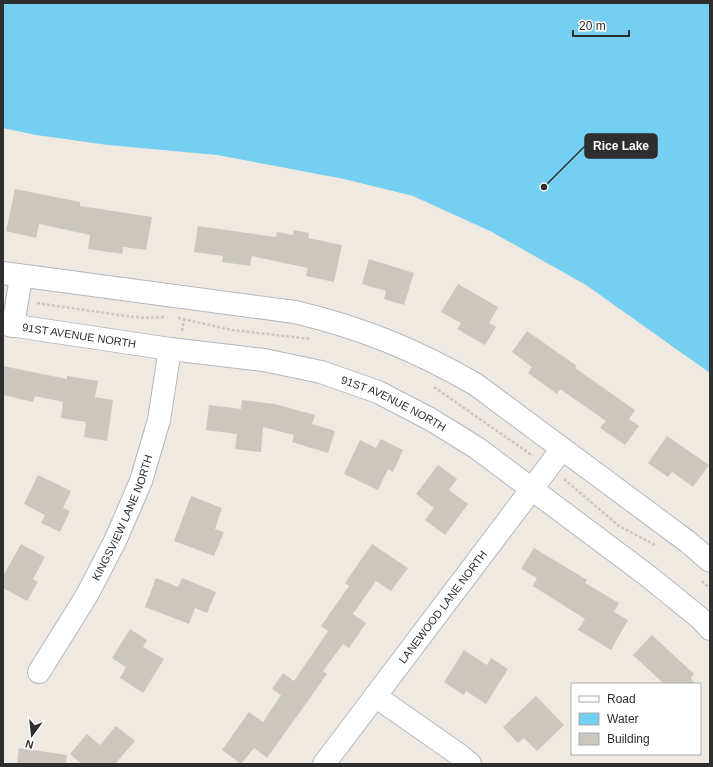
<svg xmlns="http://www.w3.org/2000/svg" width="713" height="767" viewBox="0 0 713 767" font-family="Arial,sans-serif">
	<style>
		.water { fill: #75cff0 }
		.building { fill: #cbc7bf }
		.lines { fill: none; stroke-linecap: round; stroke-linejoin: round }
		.minor-casing { stroke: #b4b7c1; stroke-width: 24 }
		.path { stroke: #c9c9c9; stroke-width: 2.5; stroke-dasharray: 3 2; stroke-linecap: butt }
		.minor { stroke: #fff; stroke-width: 22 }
		.labels { text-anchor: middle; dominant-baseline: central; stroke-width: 3; stroke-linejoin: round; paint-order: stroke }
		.street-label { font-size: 11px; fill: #2e2e2e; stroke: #fff }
		.leader { fill: none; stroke: #2e2e2e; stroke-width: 1.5 }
		.callout-dot { fill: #2e2e2e; stroke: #fff; stroke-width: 1.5 }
		.callout { fill: #2e2e2e; stroke: #2e2e2e; stroke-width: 1.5 }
		.callout-label { font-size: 12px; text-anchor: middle; font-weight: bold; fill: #fff }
	</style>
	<rect width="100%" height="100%" fill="#efe9e1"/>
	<path class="water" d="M 3,3 L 710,3 L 710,373 L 586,285 L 492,232 L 413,196 L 344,179 L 217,155 L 108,145 L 36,135 L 3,128 Z"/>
	<path class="building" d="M 15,189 L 80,202 L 80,206 L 152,217 L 146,250 L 123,247 L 122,254 L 88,249 L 90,235 L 39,224 L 36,238 L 6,231 Z
		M 198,226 L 276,237 L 277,232 L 293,235 L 294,230 L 309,233 L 308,238 L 342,245 L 334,282 L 306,276 L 308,268 L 252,256 L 250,266 L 222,262 L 223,256 L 194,252 Z
		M 369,259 L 414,273 L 404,305 L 384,299 L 386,291 L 362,284 Z
		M 458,284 L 498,307 L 489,323 L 496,327 L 485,345 L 457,329 L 461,323 L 441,312 Z
		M 527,331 L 577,366 L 575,368 L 635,410 L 629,419 L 639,426 L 625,445 L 600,428 L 606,421 L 560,389 L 557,394 L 528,373 L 532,367 L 512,352 Z
		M 3,366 L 67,379 L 67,376 L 98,381 L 95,397 L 113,400 L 107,441 L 84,437 L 86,422 L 61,418 L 63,402 L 35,396 L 33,402 L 3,395 Z
		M 242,400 L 275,404 L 315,415 L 312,424 L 335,431 L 328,453 L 292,442 L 294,435 L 263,427 L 261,452 L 235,449 L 237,434 L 206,430 L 209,405 L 241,409 Z
		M 667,436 L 709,465 L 693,487 L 672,472 L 668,477 L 648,463 Z
		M 381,439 L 403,450 L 393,472 L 388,469 L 378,490 L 344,474 L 360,440 L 376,448 Z
		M 438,465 L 457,479 L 449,490 L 468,504 L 445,535 L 425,520 L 434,508 L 416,494 Z
		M 38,475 L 71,491 L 63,508 L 70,511 L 60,532 L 41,523 L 45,515 L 24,504 Z
		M 191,496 L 222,508 L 215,529 L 224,532 L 214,556 L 174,541 Z
		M 21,544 L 45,557 L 33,579 L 38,582 L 27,601 L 3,588 L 3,576 Z
		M 372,544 L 408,568 L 391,591 L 376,581 L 353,614 L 366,623 L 349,648 L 343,644 L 323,671 L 327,674 L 267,758 L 254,748 L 241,764 L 222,750 L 249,712 L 263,722 L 281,695 L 272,689 L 283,673 L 294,681 L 328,631 L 321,626 L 349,586 L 345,583 Z
		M 534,548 L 587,580 L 585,583 L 619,603 L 614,612 L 628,620 L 611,650 L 578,630 L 585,619 L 533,586 L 537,578 L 521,569 Z
		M 156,578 L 178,587 L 182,578 L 216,592 L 207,613 L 195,608 L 189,624 L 145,607 Z
		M 130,629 L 147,640 L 143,647 L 164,659 L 143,693 L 120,678 L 126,667 L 112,658 Z
		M 652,635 L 694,674 L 691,678 L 695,684 L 664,684 L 633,655 Z
		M 464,650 L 487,665 L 491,658 L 508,669 L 486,704 L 466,691 L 464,695 L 444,682 Z
		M 536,696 L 564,725 L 537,751 L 524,738 L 518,743 L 503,727 Z
		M 116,726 L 135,741 L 115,764 L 82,764 L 70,754 L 87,734 L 100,745 Z
		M 19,748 L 67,755 L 66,764 L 17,764 Z"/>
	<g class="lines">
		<defs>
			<g id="minor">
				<path d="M 3,273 L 295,312 C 362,328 416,350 475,384 L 688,542 L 710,561"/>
				<path id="s1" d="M 3,324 L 170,349 L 264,360 L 321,372 L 378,392 L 430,419 L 477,448 L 648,576 L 701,619 L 710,629"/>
				<path d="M 13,326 L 21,277"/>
				<path id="s2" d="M 39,672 L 87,595 L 116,539 L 141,481 L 159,420 L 170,349"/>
				<path d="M 375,696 L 458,754 L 470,764"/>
				<path id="s3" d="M 324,764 L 562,449"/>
			</g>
		</defs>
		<use href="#minor" class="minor-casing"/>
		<path class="path" d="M 37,303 L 126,316 L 145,318 L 165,317
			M 178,318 L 232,330 L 311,339
			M 182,331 L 184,320
			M 434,387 L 533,456
			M 564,479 L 619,526 L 657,546
			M 702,581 L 710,589"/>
		<use href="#minor" class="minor"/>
	</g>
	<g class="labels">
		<g class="street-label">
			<text stroke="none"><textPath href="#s1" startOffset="77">91ST AVENUE NORTH</textPath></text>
			<text stroke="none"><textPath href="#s1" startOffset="401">91ST AVENUE NORTH</textPath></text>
			<text stroke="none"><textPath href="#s2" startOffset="176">KINGSVIEW LANE NORTH</textPath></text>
			<text stroke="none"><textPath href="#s3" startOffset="197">LANEWOOD LANE NORTH</textPath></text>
		</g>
	</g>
	<path class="leader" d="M544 187L585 146"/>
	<circle class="callout-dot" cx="544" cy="187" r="4"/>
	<rect class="callout" x="585" y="134" width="72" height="24" rx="4"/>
	<g class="callout-label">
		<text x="621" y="150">Rice Lake</text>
	</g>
	<rect width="713" height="767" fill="none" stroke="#2e2e2e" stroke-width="8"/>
	<rect x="571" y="683" width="130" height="72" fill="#ffffff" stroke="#ababab"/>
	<rect x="579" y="696" width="20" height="6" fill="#ffffff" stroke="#ababab"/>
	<text x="607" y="703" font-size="12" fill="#2e2e2e">Road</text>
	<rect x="579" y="713" width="20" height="12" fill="#75cff0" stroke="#ababab"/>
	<text x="607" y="723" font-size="12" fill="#2e2e2e">Water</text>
	<rect x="579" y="733" width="20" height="12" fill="#cbc7bf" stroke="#ababab"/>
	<text x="607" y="743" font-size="12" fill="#2e2e2e">Building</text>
	<g transform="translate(32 735) rotate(195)" stroke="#ffffff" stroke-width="3" paint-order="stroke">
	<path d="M0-3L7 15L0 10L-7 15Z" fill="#2e2e2e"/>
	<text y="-6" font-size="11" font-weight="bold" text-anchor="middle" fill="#2e2e2e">N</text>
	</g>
	<path d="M573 30v6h56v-6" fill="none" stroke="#2e2e2e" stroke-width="2"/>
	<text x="579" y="30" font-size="12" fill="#2e2e2e" stroke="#ffffff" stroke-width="3" paint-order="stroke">20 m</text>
</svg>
